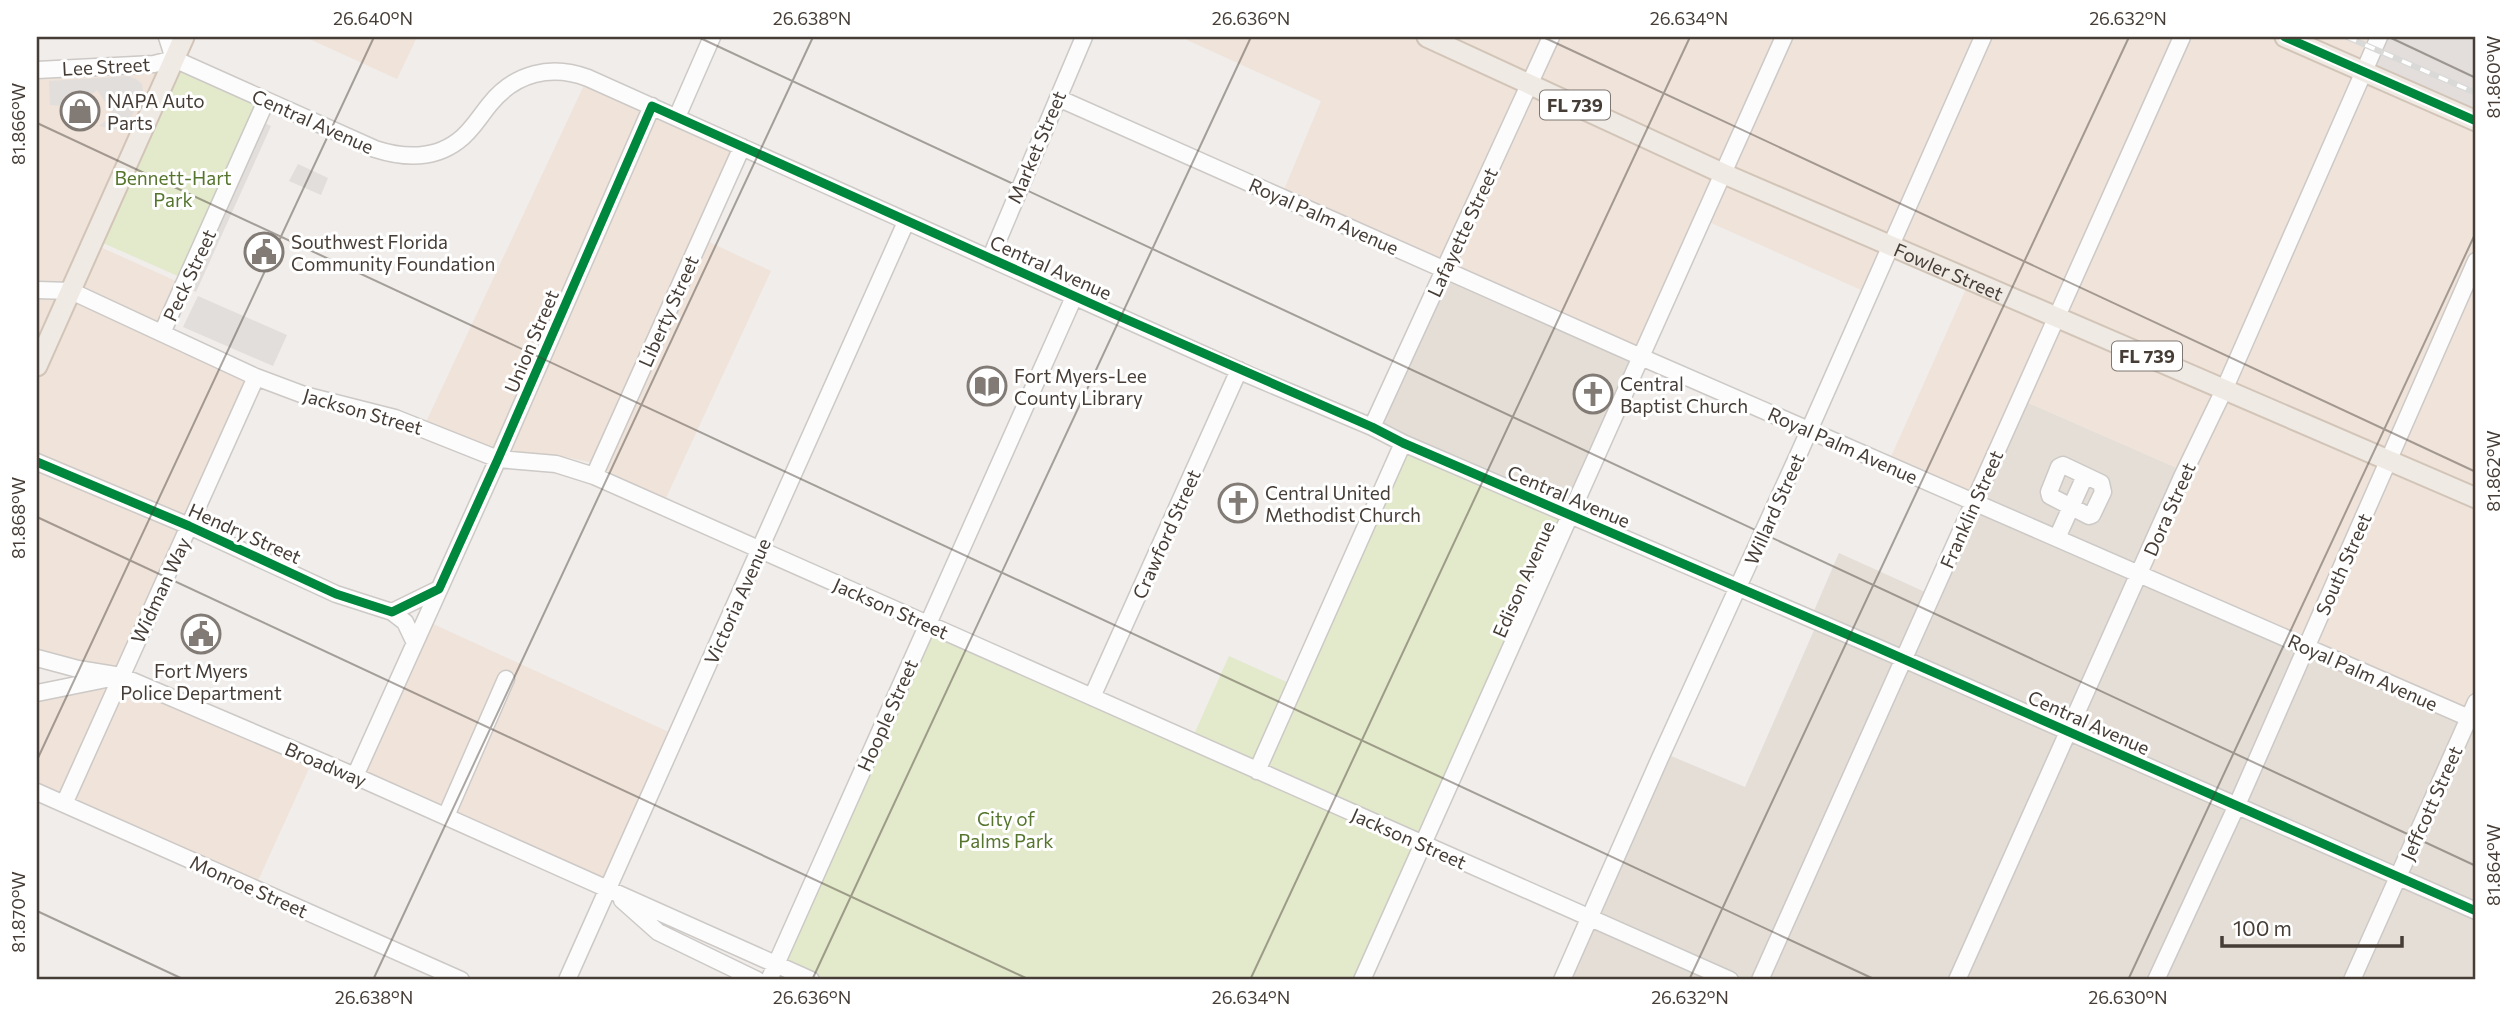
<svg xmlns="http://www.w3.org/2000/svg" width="2513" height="1017" viewBox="0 0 2513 1017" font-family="Commissioner,sans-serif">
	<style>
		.residential { fill: #e4ded7 }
		.commercial { fill: #efe3da }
		.industrial { fill: #e3dedb }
		.green { fill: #e3e9cb }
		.parking { fill: #e2dedb }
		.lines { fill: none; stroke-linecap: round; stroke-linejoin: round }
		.minor-casing { stroke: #ccc9c6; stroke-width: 19 }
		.major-casing { stroke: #d2c5b8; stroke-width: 23 }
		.minor { stroke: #fdfcfc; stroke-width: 16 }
		.major { stroke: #f0eae4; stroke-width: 19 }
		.rail-casing { stroke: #d9d9d8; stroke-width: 6 }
		.rail { stroke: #fff; stroke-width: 3.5; stroke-dasharray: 10; stroke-linecap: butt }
		.cycleway-casing { stroke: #fff; stroke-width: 13 }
		.cycleway { stroke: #00873e; stroke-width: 9 }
		.ticks { fill: none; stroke: #463d36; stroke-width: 2; stroke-opacity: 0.45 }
		.labels { text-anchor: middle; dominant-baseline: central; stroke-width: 6; stroke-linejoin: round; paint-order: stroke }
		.shield { fill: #fff; stroke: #7e7772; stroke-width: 2 }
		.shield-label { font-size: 18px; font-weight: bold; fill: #463d36 }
		.street-label { font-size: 19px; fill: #463d36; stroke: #fff }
		.poi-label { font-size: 19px; fill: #463d36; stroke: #fff; text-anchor: start }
		.park-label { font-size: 19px; fill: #55752c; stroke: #fff }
		.neatline { fill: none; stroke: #463d36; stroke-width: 2.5 }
		.ticks-label { font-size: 18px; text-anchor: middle; fill: #463d36 }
	</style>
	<rect width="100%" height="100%" fill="#f0edea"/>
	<path class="residential" d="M 1454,267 L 1638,348 L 1567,506 L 1381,425 Z
		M 2024,401 L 2186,472 L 2476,715 L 2476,904 L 1813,613 L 1839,553 L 1934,596 Z
		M 1815,628 L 2476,918 L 2476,980 L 1561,980 L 1664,753 L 1745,787 Z"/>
	<path class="commercial" d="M 305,37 L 417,37 L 397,79 Z
		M 1188,37 L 1412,37 L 1520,87 L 1441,261 L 1283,192 L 1321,101 L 1187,40 Z
		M 1442,37 L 1543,37 L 1526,75 Z
		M 1558,37 L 1776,37 L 1719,165 L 1538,82 Z
		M 1792,37 L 2271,37 L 2476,128 L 2476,491 L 1731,171 Z
		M 2301,37 L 2380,37 L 2367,66 Z
		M 162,69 L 66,285 L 37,284 L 37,77 Z
		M 585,83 L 643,109 L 494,450 L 426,422 Z
		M 1533,93 L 1714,177 L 1638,348 L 1454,267 Z
		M 656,114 L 733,150 L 592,463 L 566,457 L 508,453 Z
		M 1726,182 L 2476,505 L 2476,715 L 2142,569 L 2186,472 L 2024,401 L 1978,498 L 1890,459 L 1966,289 L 1888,254 L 1870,294 L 1709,222 Z
		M 707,241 L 771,271 L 665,500 L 605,470 Z
		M 98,246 L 178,282 L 159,324 L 80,288 Z
		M 37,297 L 60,297 L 37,349 Z
		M 74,300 L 248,380 L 185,518 L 37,455 L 37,383 Z
		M 37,469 L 180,529 L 116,668 L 78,663 L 37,652 Z
		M 431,623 L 671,733 L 606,880 L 364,773 L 420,648 L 423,646 L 422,643 Z
		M 125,684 L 311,764 L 257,883 L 73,801 Z
		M 109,685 L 60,795 L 37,785 L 37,700 Z"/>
	<path class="industrial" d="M 2380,37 L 2476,37 L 2476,114 L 2367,66 Z"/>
	<path class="green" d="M 174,59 L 266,101 L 187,280 L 94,239 Z
		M 1404,447 L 1567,516 L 1421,841 L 1261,770 Z
		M 929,629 L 1419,846 L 1361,980 L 817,980 L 779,963 Z
		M 1229,656 L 1291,684 L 1255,767 L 1192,739 Z"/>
	<path class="parking" d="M 128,76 L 136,79 L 142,84 L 143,91 L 125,131 L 99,126 L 114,115 L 97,90 L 75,107 L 50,105 L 49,81 Z
		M 258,120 L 271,126 L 196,292 L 184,286 Z
		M 298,164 L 328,178 L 321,195 L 289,181 Z
		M 198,296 L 287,335 L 273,366 L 183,327 Z"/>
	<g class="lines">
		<defs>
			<path id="minor" d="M 167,37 L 174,59
				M 174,59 L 375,149 C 403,158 433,160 458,141 C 471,132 480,116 490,104 C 515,73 551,64 588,78 L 1249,375 L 1372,427 L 1403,443 L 1874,646 L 2476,911
				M 37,70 L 154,64 L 174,59
				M 1058,98 L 1641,357 L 2476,721
				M 677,117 L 712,37
				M 990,259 L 1084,37
				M 37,290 L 71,291 L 256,377 L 304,395 L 395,418 L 498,459 L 556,464 L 594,476 L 1730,980
				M 162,333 L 266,101
				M 1372,427 L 1551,37
				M 37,462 L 189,526 L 336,594 L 392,612 L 405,622 L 415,643
				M 2063,465 L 2101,483 L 2103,492 L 2092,515 L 2089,516 L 2050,496 L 2049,492 L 2059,467 Z
				M 594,476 L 742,147
				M 2057,538 L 2085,476
				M 392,612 L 439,589
				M 37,658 L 78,669 L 121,676 L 355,776 L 811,980
				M 37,693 L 111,678
				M 1092,697 L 1239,370
				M 1257,771 L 1403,443
				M 355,776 L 498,459 L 652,106
				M 37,792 L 461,980
				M 64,804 L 256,377
				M 446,816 L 506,679
				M 622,900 L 658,932 L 757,980
				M 567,980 L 906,222
				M 769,980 L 1074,297
				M 1362,980 L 1784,37
				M 1562,980 L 1660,758 L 1800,451 L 1983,37
				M 1760,980 L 2182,37
				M 1957,980 L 2182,477 L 2224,390 L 2379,37
				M 2156,980 L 2237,805 L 2476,261
				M 2352,980 L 2476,702"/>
			<g id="major">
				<path id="s1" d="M 1427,37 L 1722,173 L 2476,498"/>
				<path d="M 2285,37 L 2476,121"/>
				<path d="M 37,366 L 184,37"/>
			</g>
		</defs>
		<use href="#minor" class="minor-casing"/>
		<use href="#major" class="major-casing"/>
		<use href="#minor" class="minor"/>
		<use href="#major" class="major"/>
		<defs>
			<path id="rail" d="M 2347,37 L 2476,93"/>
		</defs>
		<use href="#rail" class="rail-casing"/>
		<use href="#rail" class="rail"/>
		<defs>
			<path id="cycleway" d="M 2285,37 L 2476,121
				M 37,462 L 189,526 L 336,594 L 392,612 L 439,589 L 498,459 L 652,106 L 1114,314 L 1372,427 L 1403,443 L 1874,646 L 2476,911"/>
		</defs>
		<use href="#cycleway" class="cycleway-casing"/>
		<use href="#cycleway" class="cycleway"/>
	</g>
	<path class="ticks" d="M 698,37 L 2476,866M 1543,37 L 2476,472M 2389,37 L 2476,78M 37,123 L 1876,980M 37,517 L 1030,980M 37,760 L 374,37M 37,911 L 185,980M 373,980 L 813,37M 812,980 L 1251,37M 1250,980 L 1690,37M 1689,980 L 2129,37M 2128,980 L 2476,232"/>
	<defs>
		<symbol id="shop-ring" viewBox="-11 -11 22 22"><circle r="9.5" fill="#fff" stroke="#827b75" stroke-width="1.5"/><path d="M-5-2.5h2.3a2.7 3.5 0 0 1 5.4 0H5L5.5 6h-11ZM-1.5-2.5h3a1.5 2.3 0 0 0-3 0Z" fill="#827b75"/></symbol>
		<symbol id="civic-ring" viewBox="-11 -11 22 22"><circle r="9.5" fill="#fff" stroke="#827b75" stroke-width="1.5"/><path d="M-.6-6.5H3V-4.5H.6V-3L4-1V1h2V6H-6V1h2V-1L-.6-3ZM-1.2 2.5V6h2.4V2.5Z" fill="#827b75"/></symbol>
		<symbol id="library-ring" viewBox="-11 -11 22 22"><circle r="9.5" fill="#fff" stroke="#827b75" stroke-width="1.5"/><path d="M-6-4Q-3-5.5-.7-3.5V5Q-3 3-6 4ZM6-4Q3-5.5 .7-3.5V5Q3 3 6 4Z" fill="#827b75"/></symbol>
		<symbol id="church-ring" viewBox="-11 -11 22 22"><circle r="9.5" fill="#fff" stroke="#827b75" stroke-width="1.5"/><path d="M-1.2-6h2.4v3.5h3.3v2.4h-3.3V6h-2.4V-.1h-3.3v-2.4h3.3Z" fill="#827b75"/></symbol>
	</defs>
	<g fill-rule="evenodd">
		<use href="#shop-ring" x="58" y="89" width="44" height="44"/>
		<use href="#civic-ring" x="242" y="230" width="44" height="44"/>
		<use href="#library-ring" x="965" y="364" width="44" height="44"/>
		<use href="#church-ring" x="1571" y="372" width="44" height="44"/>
		<use href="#church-ring" x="1216" y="481" width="44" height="44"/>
		<use href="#civic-ring" x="179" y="612" width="44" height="44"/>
	</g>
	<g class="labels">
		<g class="shield">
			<rect x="1540" y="90.5" width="70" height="29" rx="5"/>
			<rect x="2112" y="341.5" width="70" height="29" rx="5"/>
		</g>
		<g class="shield-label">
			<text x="1575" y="105">FL 739</text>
			<text x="2147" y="356">FL 739</text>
		</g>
		<g class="street-label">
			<text transform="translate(106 66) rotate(-3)">Lee Street</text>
			<text transform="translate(313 121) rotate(24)">Central Avenue</text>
			<text transform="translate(1036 147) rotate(-67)">Market Street</text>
			<text transform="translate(1324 216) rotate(24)">Royal Palm Avenue</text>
			<text transform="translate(1462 232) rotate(-65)">Lafayette Street</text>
			<text transform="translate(1051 267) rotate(24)">Central Avenue</text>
			<text stroke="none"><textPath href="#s1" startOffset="572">Fowler Street</textPath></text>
			<text transform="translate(189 275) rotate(-65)">Peck Street</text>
			<text transform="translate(668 311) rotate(-66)">Liberty Street</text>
			<text transform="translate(531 341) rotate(-67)">Union Street</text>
			<text transform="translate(363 411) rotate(16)">Jackson Street</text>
			<text transform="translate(1843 445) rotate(24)">Royal Palm Avenue</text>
			<text transform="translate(1569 496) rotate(23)">Central Avenue</text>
			<text transform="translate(1774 509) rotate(-66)">Willard Street</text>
			<text transform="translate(1971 509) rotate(-66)">Franklin Street</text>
			<text transform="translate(2169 509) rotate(-66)">Dora Street</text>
			<text transform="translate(245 533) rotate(24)">Hendry Street</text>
			<text transform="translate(1166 534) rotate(-66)">Crawford Street</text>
			<text transform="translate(2343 564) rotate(-66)">South Street</text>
			<text transform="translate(1523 579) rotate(-66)">Edison Avenue</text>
			<text transform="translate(160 590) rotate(-65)">Widman Way</text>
			<text transform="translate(737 601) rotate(-66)">Victoria Avenue</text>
			<text transform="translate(891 608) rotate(24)">Jackson Street</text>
			<text transform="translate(2363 672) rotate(24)">Royal Palm Avenue</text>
			<text transform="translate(887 715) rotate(-66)">Hoople Street</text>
			<text transform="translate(2089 722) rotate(24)">Central Avenue</text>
			<text transform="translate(326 764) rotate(23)">Broadway</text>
			<text transform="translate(2431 803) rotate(-66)">Jeffcott Street</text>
			<text transform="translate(1409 838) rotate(24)">Jackson Street</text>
			<text transform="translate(249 886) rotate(24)">Monroe Street</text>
		</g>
		<g class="poi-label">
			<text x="107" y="100">NAPA Auto<tspan x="107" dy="22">Parts</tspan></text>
			<text x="291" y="241">Southwest Florida<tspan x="291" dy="22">Community Foundation</tspan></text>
			<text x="1014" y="375">Fort Myers-Lee<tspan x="1014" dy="22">County Library</tspan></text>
			<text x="1620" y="383">Central<tspan x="1620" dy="22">Baptist Church</tspan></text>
			<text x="1265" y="492">Central United<tspan x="1265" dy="22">Methodist Church</tspan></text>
			<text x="201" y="670" text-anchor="middle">Fort Myers<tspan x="201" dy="22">Police Department</tspan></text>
		</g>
		<g class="park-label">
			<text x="173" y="177">Bennett-Hart<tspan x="173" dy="22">Park</tspan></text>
			<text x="1006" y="818">City of<tspan x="1006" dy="22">Palms Park</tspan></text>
		</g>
	</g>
	<rect width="2513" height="1017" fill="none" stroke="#ffffff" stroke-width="77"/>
	<path d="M2222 936v10h180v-10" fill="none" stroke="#463d36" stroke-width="3.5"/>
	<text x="2233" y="936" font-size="21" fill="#463d36" stroke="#ffffff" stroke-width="5" paint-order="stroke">100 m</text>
	<rect x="38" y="38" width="2436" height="940" class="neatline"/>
	<g class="ticks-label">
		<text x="373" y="25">26.640°N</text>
		<text x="812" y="25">26.638°N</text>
		<text x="1251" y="25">26.636°N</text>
		<text x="1689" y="25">26.634°N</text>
		<text x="2128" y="25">26.632°N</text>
		<text transform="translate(2494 77) rotate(-90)" y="6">81.860°W</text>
		<text transform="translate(19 124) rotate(-90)" y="6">81.866°W</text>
		<text transform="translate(2494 471) rotate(-90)" y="6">81.862°W</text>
		<text transform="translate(19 518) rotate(-90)" y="6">81.868°W</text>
		<text transform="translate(2494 865) rotate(-90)" y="6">81.864°W</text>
		<text transform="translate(19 912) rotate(-90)" y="6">81.870°W</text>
		<text x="374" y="1004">26.638°N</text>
		<text x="812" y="1004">26.636°N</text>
		<text x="1251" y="1004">26.634°N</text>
		<text x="1690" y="1004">26.632°N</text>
		<text x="2128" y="1004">26.630°N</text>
	</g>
</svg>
